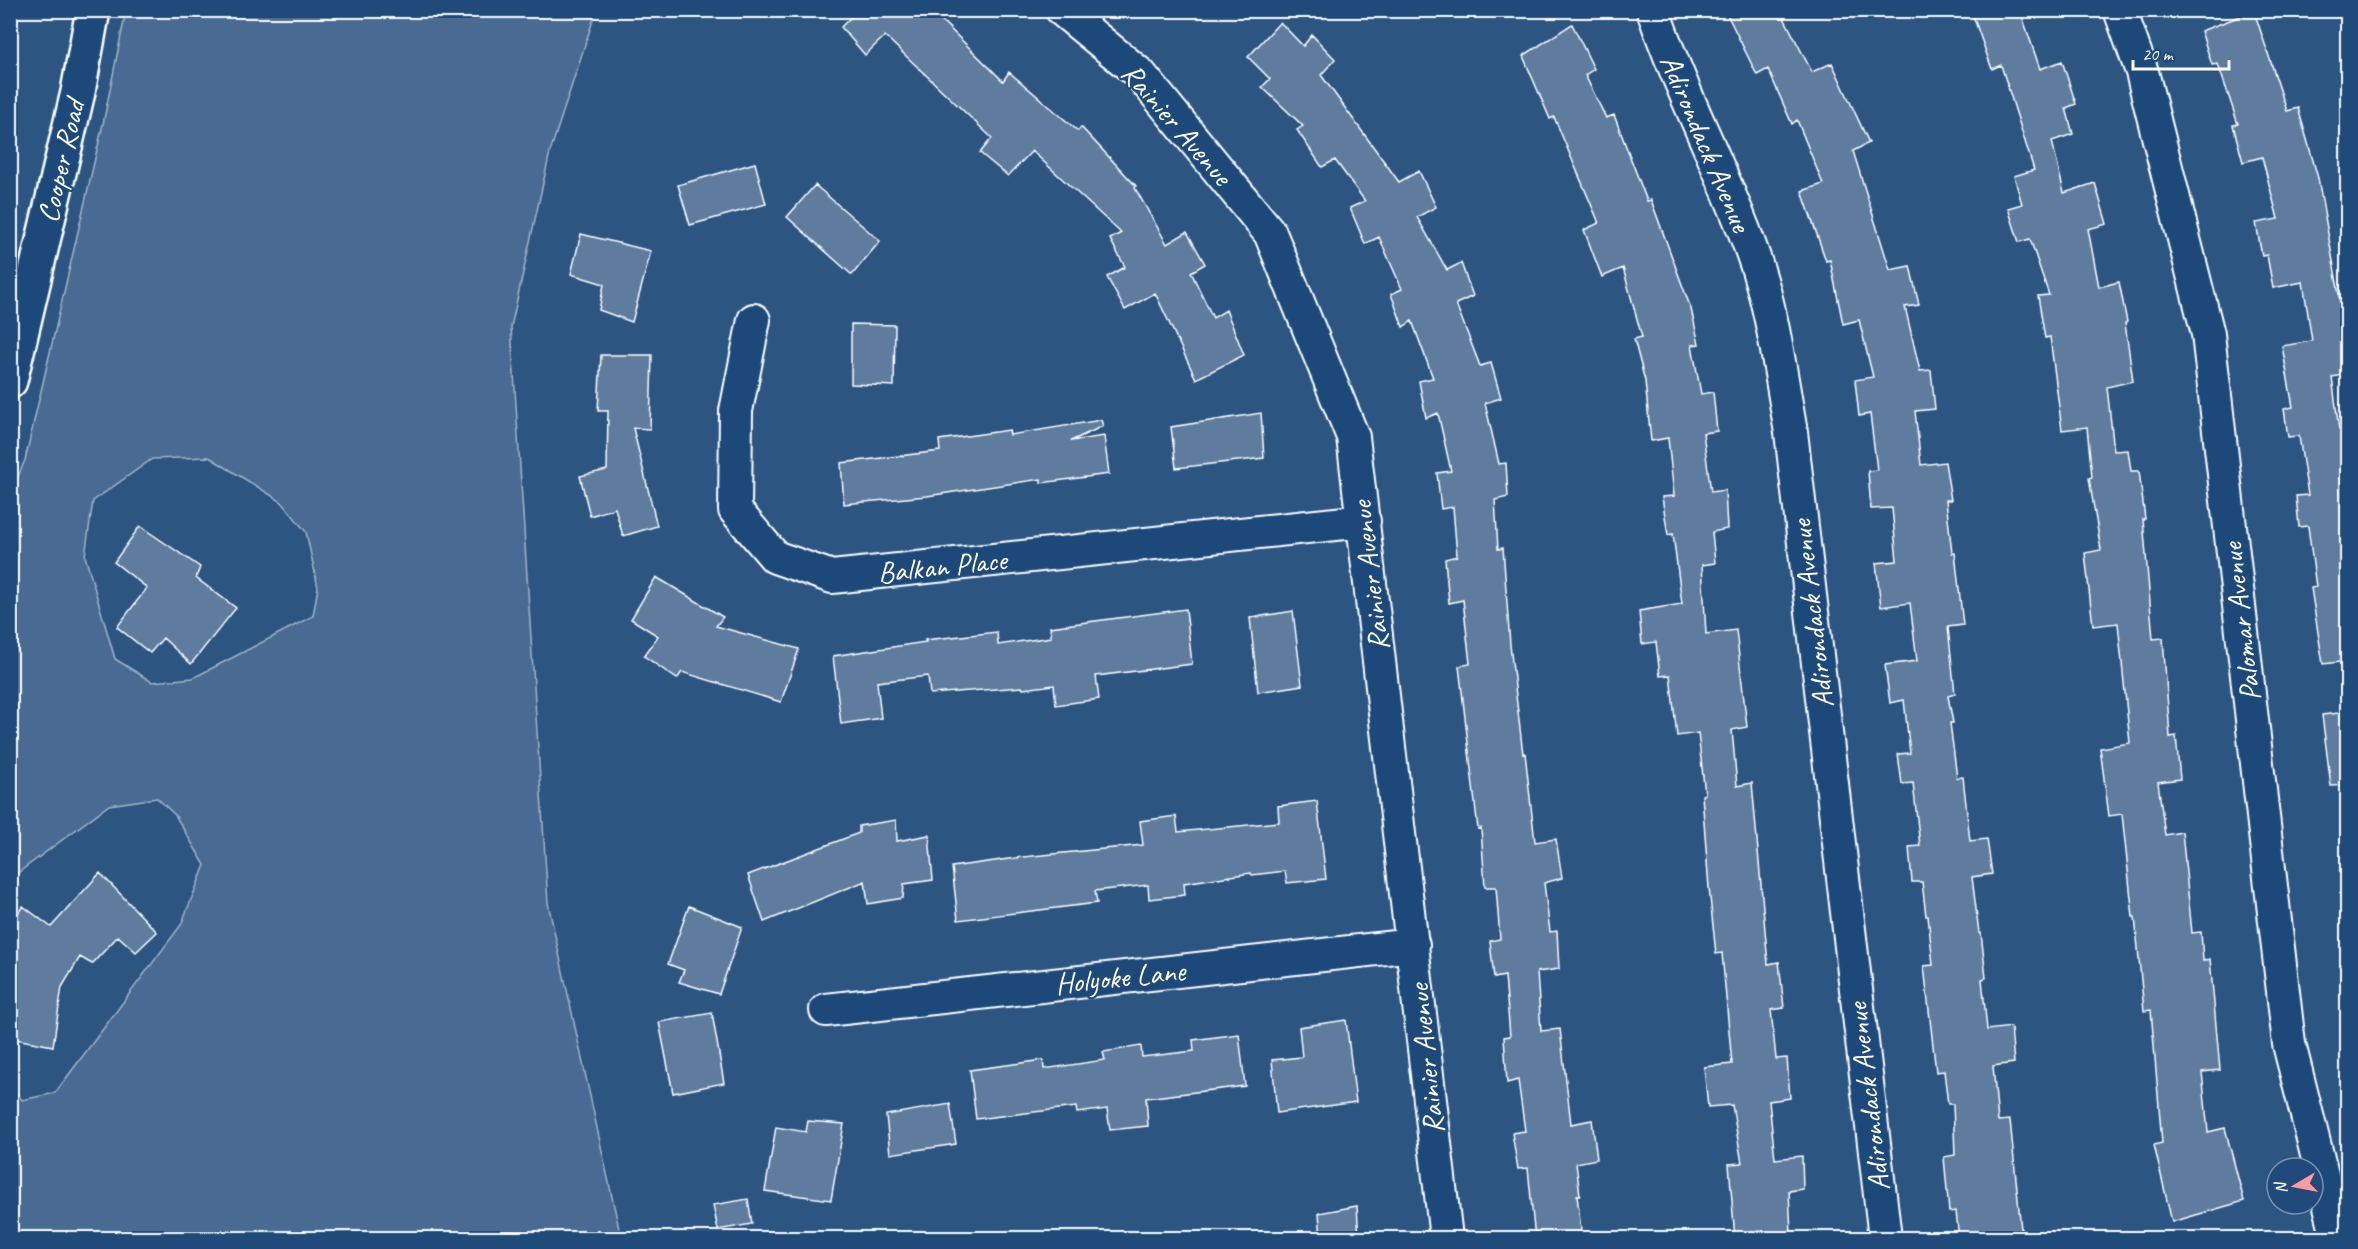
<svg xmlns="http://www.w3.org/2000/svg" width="2358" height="1249" viewBox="0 0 2358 1249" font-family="Caveat,sans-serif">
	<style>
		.green { fill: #486b92; stroke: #a4b5c8; stroke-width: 1.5; fill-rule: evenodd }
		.building { fill: #5e7c9f; stroke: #fff; stroke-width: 1.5 }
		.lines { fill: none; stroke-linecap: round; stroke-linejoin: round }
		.minor-casing { stroke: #fff; stroke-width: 36 }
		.tertiary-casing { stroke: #fff; stroke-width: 38 }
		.minor { stroke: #1f4a7a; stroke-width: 32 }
		.tertiary { stroke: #1f4a7a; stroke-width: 33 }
		.labels { text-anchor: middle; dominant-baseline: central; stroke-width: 4.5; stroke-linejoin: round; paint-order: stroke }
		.street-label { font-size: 30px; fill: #fff; stroke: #1f4a7a }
	</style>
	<rect width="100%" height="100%" fill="#2c5582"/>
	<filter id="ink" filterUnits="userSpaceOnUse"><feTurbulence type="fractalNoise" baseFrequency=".0167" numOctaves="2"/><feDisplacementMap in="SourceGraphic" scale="12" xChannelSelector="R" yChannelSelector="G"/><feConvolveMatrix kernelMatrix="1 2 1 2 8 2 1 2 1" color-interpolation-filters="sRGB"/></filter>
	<g filter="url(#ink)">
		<path class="green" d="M 126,11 L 596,11 L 550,152 L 511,327 L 548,903 L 621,1238 L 11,1238 L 11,1085 L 22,1100 L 55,1093 L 181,925 L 205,865 L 175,815 L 157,798 L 109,805 L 11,878 L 11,493 L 25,460 L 103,124 ZM 209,457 L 282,502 L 306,532 L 318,587 L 313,616 L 193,678 L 152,682 L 115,659 L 85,556 L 93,501 L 152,459 Z"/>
		<path class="building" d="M 858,10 L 931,10 L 1003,81 L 1009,72 L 1078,131 L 1081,127 L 1136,186 L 1135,188 L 1167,244 L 1187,232 L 1205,264 L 1191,272 L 1213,318 L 1226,310 L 1244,355 L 1196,379 L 1155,293 L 1125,310 L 1107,277 L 1125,267 L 1110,239 L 1121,233 L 1032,151 L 1008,176 L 980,153 L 992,138 L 885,36 L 865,55 L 841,27 Z
			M 1725,10 L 1780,10 L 1812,72 L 1832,63 L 1869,143 L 1853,151 L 1890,270 L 1910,266 L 1919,305 L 1905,307 L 1920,371 L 1931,370 L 1935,409 L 1915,411 L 1921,465 L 1945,462 L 1951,500 L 1946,500 L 1952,553 L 1955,553 L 1963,625 L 1948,627 L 1955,694 L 1948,696 L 1953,723 L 1950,723 L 1957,778 L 1963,777 L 1970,841 L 1987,839 L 1992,874 L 1972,877 L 1979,933 L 1981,933 L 1986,978 L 1982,979 L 1987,1030 L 2011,1027 L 2014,1063 L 1993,1066 L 1998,1121 L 2010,1120 L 2022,1239 L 1959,1239 L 1956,1211 L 1949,1212 L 1944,1157 L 1955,1155 L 1953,1104 L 1948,1104 L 1944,1071 L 1936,1072 L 1924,966 L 1933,965 L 1928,916 L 1926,916 L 1922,882 L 1912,882 L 1909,847 L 1920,846 L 1913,783 L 1902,784 L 1898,754 L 1910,753 L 1904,700 L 1890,703 L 1885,665 L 1917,661 L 1910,603 L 1881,607 L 1876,563 L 1897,561 L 1892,508 L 1871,509 L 1868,471 L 1877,470 L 1870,414 L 1859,416 L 1855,380 L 1873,377 L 1859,320 L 1843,324 L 1830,260 L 1826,261 L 1802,191 L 1823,184 L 1797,120 L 1792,124 L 1768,69 L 1757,75 Z
			M 1971,10 L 2020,10 L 2040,69 L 2062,61 L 2076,104 L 2066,108 L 2073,134 L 2052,141 L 2064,193 L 2095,183 L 2107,224 L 2088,229 L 2099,287 L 2119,282 L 2127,322 L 2125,323 L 2133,381 L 2107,387 L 2114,451 L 2128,450 L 2131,471 L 2139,471 L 2145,519 L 2143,519 L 2153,639 L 2163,638 L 2170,737 L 2176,736 L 2180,779 L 2158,782 L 2165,835 L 2182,832 L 2192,933 L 2201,932 L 2203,961 L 2210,959 L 2220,1070 L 2202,1072 L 2208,1132 L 2225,1128 L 2244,1201 L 2172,1222 L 2154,1145 L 2162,1143 L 2151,1010 L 2144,1011 L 2135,917 L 2133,917 L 2122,814 L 2109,816 L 2100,748 L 2130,743 L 2118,623 L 2093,626 L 2085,553 L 2101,550 L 2089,478 L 2092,477 L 2087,427 L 2062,430 L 2050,337 L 2045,338 L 2038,296 L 2049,295 L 2030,239 L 2019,242 L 2008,208 L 2022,204 L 2014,176 L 2034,170 L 2001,65 L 1992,69 Z
			M 2254,11 L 2287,111 L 2298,108 L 2318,178 L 2340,300 L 2344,299 L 2348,319 L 2348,374 L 2332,377 L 2339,430 L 2345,429 L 2348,448 L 2348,661 L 2323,664 L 2311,588 L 2316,587 L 2308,526 L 2299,527 L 2296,496 L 2308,495 L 2299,436 L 2288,437 L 2284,409 L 2293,407 L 2282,346 L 2312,341 L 2303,282 L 2273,288 L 2267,255 L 2262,256 L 2256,223 L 2278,219 L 2262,157 L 2243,162 L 2233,125 L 2238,124 L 2218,64 L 2212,65 L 2201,31 Z
			M 1280,22 L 1303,46 L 1312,35 L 1335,59 L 1321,75 L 1399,182 L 1419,171 L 1436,207 L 1417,217 L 1447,270 L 1461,263 L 1473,296 L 1456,304 L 1480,366 L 1491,363 L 1501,398 L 1485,403 L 1499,464 L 1506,463 L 1508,497 L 1495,500 L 1498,549 L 1503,548 L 1510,645 L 1523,754 L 1525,753 L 1535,842 L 1556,839 L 1562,878 L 1544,883 L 1550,932 L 1557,931 L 1559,969 L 1537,972 L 1541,1031 L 1560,1029 L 1571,1124 L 1592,1120 L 1597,1159 L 1576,1163 L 1580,1195 L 1577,1195 L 1582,1239 L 1535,1239 L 1528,1168 L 1518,1169 L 1512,1133 L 1525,1131 L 1518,1080 L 1507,1083 L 1504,1037 L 1510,1036 L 1505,976 L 1494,978 L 1490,941 L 1500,939 L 1496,887 L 1485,887 L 1481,828 L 1478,829 L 1459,666 L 1470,664 L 1463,600 L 1449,603 L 1445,559 L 1457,556 L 1453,507 L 1441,509 L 1437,473 L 1451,471 L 1438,413 L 1426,418 L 1419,381 L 1433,378 L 1412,321 L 1403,327 L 1391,294 L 1402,289 L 1379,237 L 1365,244 L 1350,208 L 1365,201 L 1335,160 L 1322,167 L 1297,130 L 1303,126 L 1262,87 L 1270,79 L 1248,57 Z
			M 1572,24 L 1594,69 L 1585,75 L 1606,118 L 1614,115 L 1647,201 L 1651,200 L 1691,309 L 1699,344 L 1692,345 L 1701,394 L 1713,392 L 1717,431 L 1703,433 L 1711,492 L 1725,490 L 1727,529 L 1712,532 L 1715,563 L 1702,565 L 1706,634 L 1736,630 L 1747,727 L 1732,730 L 1737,786 L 1752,783 L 1768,964 L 1779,962 L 1784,1008 L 1771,1010 L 1776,1059 L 1787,1058 L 1790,1098 L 1769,1101 L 1775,1159 L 1802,1156 L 1803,1189 L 1789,1191 L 1791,1234 L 1735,1239 L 1729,1164 L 1742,1163 L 1732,1105 L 1708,1107 L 1704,1067 L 1732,1064 L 1722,953 L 1716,954 L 1709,888 L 1702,795 L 1705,794 L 1698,733 L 1677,736 L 1670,675 L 1660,676 L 1656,642 L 1642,644 L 1639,611 L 1682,604 L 1673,534 L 1668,535 L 1662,497 L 1674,496 L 1668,438 L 1651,441 L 1645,381 L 1634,339 L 1642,337 L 1623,268 L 1602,277 L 1584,230 L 1599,223 L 1554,117 L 1550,119 L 1523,56 Z
			M 755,163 L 766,204 L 690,225 L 678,185 Z
			M 815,185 L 880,241 L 852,275 L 787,217 Z
			M 581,234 L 651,251 L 632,322 L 599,310 L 604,284 L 571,274 Z
			M 851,324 L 895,325 L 894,386 L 851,384 Z
			M 601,355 L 652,355 L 650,429 L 633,428 L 657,526 L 623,536 L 615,508 L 590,516 L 580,476 L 607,470 L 608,411 L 598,411 Z
			M 1261,413 L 1264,458 L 1176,468 L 1171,427 Z
			M 1101,420 L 1103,426 L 1071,441 L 1104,436 L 1109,474 L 1041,483 L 1041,479 L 927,496 L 844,504 L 841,463 L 940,451 L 939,440 L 1009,430 L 1010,435 Z
			M 140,526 L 200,567 L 196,578 L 236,608 L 191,664 L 163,638 L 150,653 L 117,627 L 147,588 L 114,562 Z
			M 656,577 L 723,617 L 716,626 L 799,649 L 781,702 L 682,672 L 677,679 L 644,656 L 658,636 L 631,619 Z
			M 1186,609 L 1192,664 L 1096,676 L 1099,699 L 1056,705 L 1054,685 L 1023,689 L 1022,687 L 930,694 L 928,676 L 877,682 L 881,718 L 841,724 L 833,656 L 926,642 L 925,640 L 997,632 L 998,645 L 1051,637 L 1050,627 Z
			M 1293,611 L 1302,685 L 1258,692 L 1250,618 Z
			M 2348,712 L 2348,785 L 2331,786 L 2322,715 Z
			M 1317,801 L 1326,879 L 1287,883 L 1285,871 L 1252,875 L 1251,873 L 1184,883 L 1185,895 L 1149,899 L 1148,885 L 1095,891 L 1097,903 L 958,920 L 952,867 L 1023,857 L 1143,845 L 1140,821 L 1176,816 L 1178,832 L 1279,822 L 1278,806 Z
			M 896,820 L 897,841 L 929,835 L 933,880 L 904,884 L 903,898 L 868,904 L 865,881 L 764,922 L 748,875 L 859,833 L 859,826 Z
			M 100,873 L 157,932 L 136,952 L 118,936 L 92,964 L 80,957 L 62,987 L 53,1046 L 10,1038 L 10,924 L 23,906 L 51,927 Z
			M 689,906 L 742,927 L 719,994 L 679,982 L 684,970 L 668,964 Z
			M 712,1013 L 724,1083 L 673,1093 L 659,1022 Z
			M 1346,1020 L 1356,1102 L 1277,1113 L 1272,1060 L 1302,1057 L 1299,1027 Z
			M 1239,1034 L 1245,1086 L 1146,1098 L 1148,1126 L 1110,1130 L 1107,1109 L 1077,1113 L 1076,1107 L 976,1119 L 970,1070 L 1043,1060 L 1044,1069 L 1105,1060 L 1103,1052 L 1141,1046 L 1142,1057 L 1194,1051 L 1193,1040 Z
			M 950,1104 L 956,1144 L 890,1154 L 886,1115 Z
			M 808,1121 L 844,1124 L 831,1200 L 765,1191 L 776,1127 L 806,1132 Z
			M 748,1199 L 752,1224 L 718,1230 L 713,1205 Z
			M 1357,1206 L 1359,1239 L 1321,1239 L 1319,1213 Z"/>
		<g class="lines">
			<defs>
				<path id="minor" d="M 1062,10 L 1140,74 L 1270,233 L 1353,437 L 1446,1238
					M 1653,10 C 1681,93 1723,170 1752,252 C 1773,309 1780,372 1791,432 L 1885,1238
					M 2120,10 L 2142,72 L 2208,334 L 2289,1044 L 2338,1238
					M 754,320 L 736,411 L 735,510 L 775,557 L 832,577 L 1364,521
					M 826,1010 L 1413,945"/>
				<path id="tertiary" d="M 10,381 L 78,92 L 93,10"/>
			</defs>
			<use href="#minor" class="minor-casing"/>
			<use href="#tertiary" class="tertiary-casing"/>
			<use href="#minor" class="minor"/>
			<use href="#tertiary" class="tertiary"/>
		</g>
	</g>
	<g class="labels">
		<g class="street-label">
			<text transform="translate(1177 124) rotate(49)">Rainier Avenue</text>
			<text transform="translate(1706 143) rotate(67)">Adirondack Avenue</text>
			<text transform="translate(61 161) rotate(-77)">Cooper Road</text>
			<text transform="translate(942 566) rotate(-6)">Balkan Place</text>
			<text transform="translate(1370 576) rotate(-97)">Rainier Avenue</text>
			<text transform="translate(1812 614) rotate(-97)">Adirondack Avenue</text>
			<text transform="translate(2241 622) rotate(-97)">Palomar Avenue</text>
			<text transform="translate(1120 977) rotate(-6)">Holyoke Lane</text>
			<text transform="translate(1426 1059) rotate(-96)">Rainier Avenue</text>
			<text transform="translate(1868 1097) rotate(-97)">Adirondack Avenue</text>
		</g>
	</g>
	<rect width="2358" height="1249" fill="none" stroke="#1f4a7a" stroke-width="36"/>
	<rect x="18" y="18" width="2322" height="1213" fill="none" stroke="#fff" stroke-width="2" filter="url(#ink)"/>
	<g transform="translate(2295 1186) rotate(260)"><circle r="28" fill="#1f4a7a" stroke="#7992af" stroke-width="1.5"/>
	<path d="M0-4.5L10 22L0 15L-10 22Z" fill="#ff9aa2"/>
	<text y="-9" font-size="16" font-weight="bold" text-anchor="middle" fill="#ffffff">N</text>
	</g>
	<path d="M2133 60v9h96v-9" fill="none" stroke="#ffffff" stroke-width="3"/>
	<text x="2142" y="60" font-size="18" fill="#ffffff" stroke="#1f4a7a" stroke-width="4.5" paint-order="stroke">20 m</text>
</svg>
